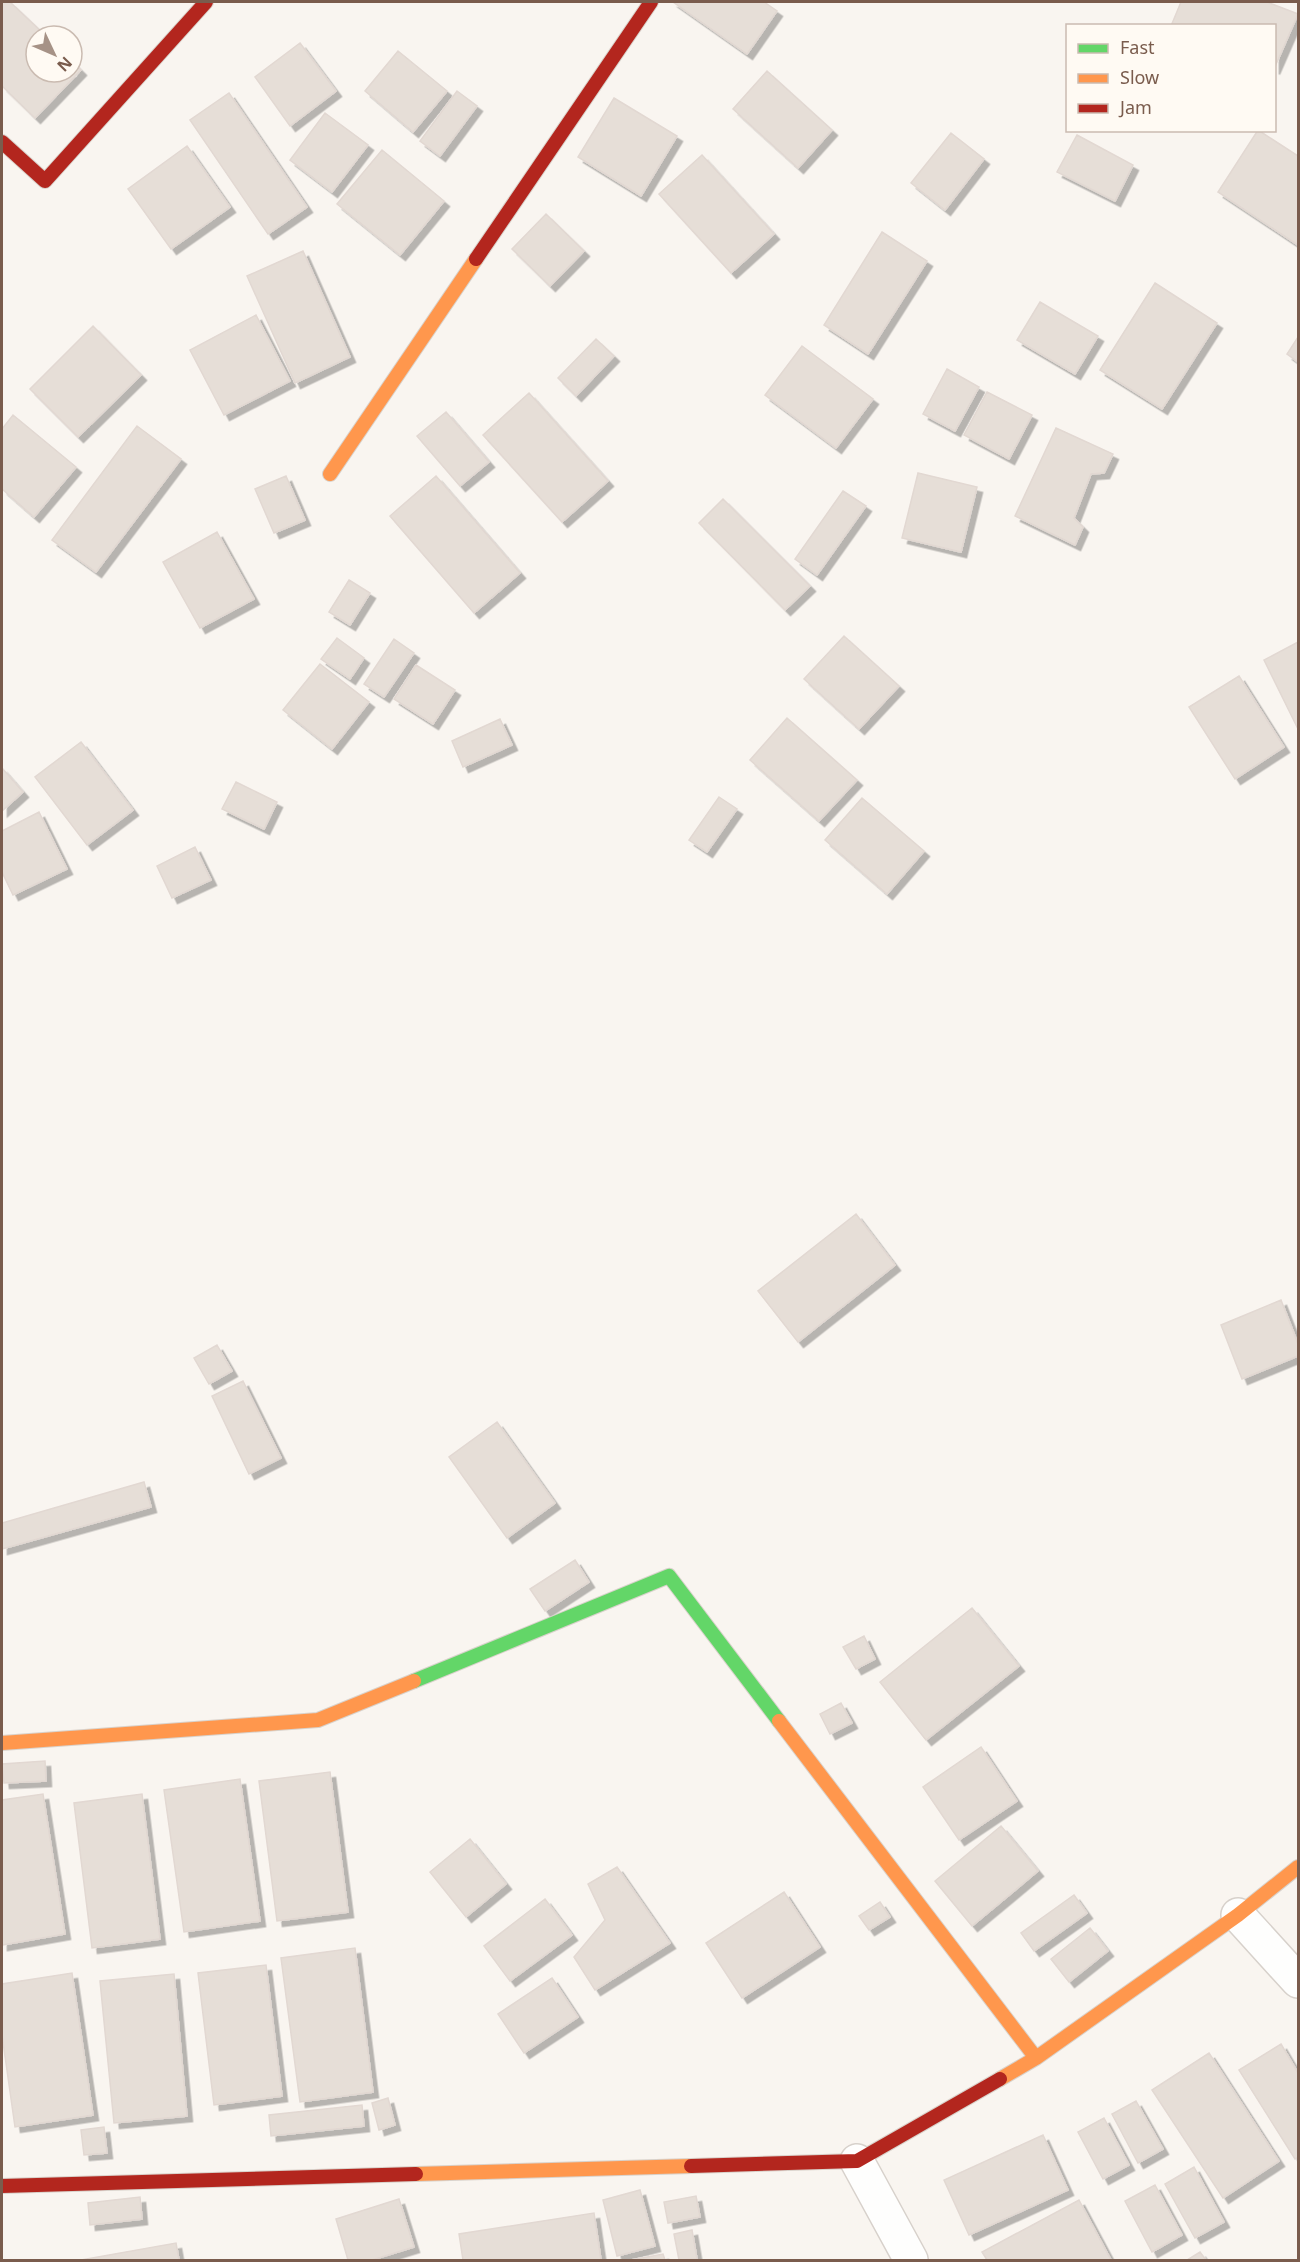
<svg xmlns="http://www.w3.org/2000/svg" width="1300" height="2262" viewBox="0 0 1300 2262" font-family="'Noto Sans',sans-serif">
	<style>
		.building { fill: #e6ded7; stroke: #e2d8d2; stroke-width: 1.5; filter: url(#shadow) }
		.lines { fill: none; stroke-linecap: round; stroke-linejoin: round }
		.street-casing { stroke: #d7d1cb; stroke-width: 36 }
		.fast-casing { stroke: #d9d2cb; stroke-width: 16 }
		.slow-casing { stroke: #d9d2cb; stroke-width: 16 }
		.jam-casing { stroke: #d9d2cb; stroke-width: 16 }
		.street { stroke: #fefefd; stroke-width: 33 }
		.fast { stroke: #63d668; stroke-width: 14 }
		.slow { stroke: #ff974d; stroke-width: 14 }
		.jam { stroke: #b3261e; stroke-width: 14 }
	</style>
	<defs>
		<filter id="shadow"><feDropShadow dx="5.5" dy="5.5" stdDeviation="0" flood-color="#0004"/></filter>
	</defs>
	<rect width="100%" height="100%" fill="#f9f5f0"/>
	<path class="building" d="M 2,2 L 10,2 L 46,36 L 36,36 L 36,72 L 72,72 L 72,61 L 81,70 L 35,118 L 2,86 Z
		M 673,2 L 764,2 L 777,11 L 747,54 Z
		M 1181,2 L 1267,2 L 1298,14 L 1274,69 L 1274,26 L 1171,26 Z
		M 300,43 L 336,91 L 290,126 L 255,77 Z
		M 398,51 L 447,91 L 413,132 L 365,91 Z
		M 767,71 L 832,130 L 798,168 L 733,109 Z
		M 457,91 L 477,106 L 440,156 L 420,141 Z
		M 229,93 L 307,207 L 268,234 L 190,120 Z
		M 614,98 L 677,136 L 641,196 L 578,157 Z
		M 325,113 L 368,145 L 332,192 L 290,160 Z
		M 1258,130 L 1298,156 L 1298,245 L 1218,192 Z
		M 951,133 L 984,159 L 945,210 L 911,183 Z
		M 1077,135 L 1133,165 L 1115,201 L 1057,172 Z
		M 187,146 L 230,207 L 171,249 L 128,189 Z
		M 382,150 L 444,201 L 400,255 L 337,204 Z
		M 702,155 L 774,234 L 731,273 L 659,194 Z
		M 546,214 L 584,251 L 550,286 L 512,249 Z
		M 882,232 L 927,261 L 868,354 L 824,325 Z
		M 303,251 L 350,357 L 295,383 L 247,276 Z
		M 1155,283 L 1217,323 L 1162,409 L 1100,370 Z
		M 1040,302 L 1098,336 L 1075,374 L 1017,340 Z
		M 256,315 L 290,381 L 224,415 L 190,350 Z
		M 93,326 L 141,375 L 78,437 L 30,389 Z
		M 1298,337 L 1298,362 L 1287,354 Z
		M 596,339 L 614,356 L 576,396 L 558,378 Z
		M 802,346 L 873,399 L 836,448 L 765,395 Z
		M 947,369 L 979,387 L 955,431 L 923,414 Z
		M 987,392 L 1032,415 L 1009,459 L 964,435 Z
		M 529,393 L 608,481 L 562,522 L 483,435 Z
		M 446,412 L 489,462 L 460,486 L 417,436 Z
		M 13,415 L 76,467 L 34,517 L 2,489 L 2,429 Z
		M 137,426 L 181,459 L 96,572 L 52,540 Z
		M 1056,428 L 1113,454 L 1104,473 L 1091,474 L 1074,518 L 1083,527 L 1075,545 L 1015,516 Z
		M 918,473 L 977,487 L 961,552 L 902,538 Z
		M 286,476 L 305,520 L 274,533 L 255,489 Z
		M 436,476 L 520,573 L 474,613 L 390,516 Z
		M 843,491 L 866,506 L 817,575 L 795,559 Z
		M 723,499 L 810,586 L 785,610 L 699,523 Z
		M 217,532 L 254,599 L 200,628 L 163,562 Z
		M 349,580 L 370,593 L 350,625 L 329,612 Z
		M 844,636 L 899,686 L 859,729 L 804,679 Z
		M 337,638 L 364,658 L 350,679 L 321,659 Z
		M 394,639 L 414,653 L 384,697 L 364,684 Z
		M 1298,642 L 1298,729 L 1264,660 Z
		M 320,664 L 369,702 L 332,749 L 283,710 Z
		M 416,665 L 455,690 L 433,724 L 394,699 Z
		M 1239,676 L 1284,747 L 1235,779 L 1189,707 Z
		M 787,718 L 857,780 L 819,821 L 750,760 Z
		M 500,719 L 512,745 L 463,767 L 452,741 Z
		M 81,742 L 133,810 L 87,845 L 35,777 Z
		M 2,768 L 23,792 L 2,811 Z
		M 236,782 L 277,802 L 264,829 L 222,809 Z
		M 719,797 L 737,809 L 707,852 L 689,840 Z
		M 862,798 L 924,851 L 887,894 L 825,840 Z
		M 39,812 L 67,869 L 13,895 L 2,872 L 2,831 Z
		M 195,847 L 211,880 L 172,898 L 157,866 Z
		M 856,1214 L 895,1265 L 798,1342 L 758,1291 Z
		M 1281,1300 L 1298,1344 L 1298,1356 L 1242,1379 L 1221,1325 Z
		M 217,1345 L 232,1371 L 209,1384 L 194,1358 Z
		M 243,1381 L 281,1458 L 249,1474 L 212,1396 Z
		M 497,1422 L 555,1503 L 507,1538 L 449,1457 Z
		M 144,1482 L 151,1507 L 2,1549 L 2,1523 Z
		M 575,1560 L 589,1582 L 545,1611 L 530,1589 Z
		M 972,1608 L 1019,1666 L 926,1740 L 880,1682 Z
		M 864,1636 L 875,1659 L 856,1669 L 843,1647 Z
		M 841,1703 L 852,1723 L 830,1734 L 820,1714 Z
		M 981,1747 L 1017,1801 L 959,1840 L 923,1787 Z
		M 45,1761 L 46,1781 L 4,1783 L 2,1764 Z
		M 330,1772 L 348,1912 L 277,1921 L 259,1781 Z
		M 240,1779 L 260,1921 L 184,1932 L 164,1790 Z
		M 43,1794 L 65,1934 L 2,1945 L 2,1800 Z
		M 142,1794 L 160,1939 L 92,1948 L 74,1803 Z
		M 1001,1826 L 1038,1871 L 972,1926 L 935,1881 Z
		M 470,1839 L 506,1884 L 466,1917 L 430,1872 Z
		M 617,1867 L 670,1943 L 595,1990 L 574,1957 L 605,1920 L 588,1884 Z
		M 784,1892 L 820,1947 L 742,1998 L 706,1943 Z
		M 1074,1895 L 1087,1913 L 1034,1951 L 1021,1933 Z
		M 545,1899 L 572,1935 L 510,1981 L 484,1946 Z
		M 880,1902 L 890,1917 L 869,1930 L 859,1916 Z
		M 1090,1928 L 1108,1951 L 1069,1982 L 1051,1959 Z
		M 355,1948 L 373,2092 L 300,2102 L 281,1958 Z
		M 266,1965 L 282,2096 L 214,2105 L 198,1973 Z
		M 72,1973 L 93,2115 L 15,2127 L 2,2035 L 2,1984 Z
		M 174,1974 L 187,2116 L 114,2123 L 100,1981 Z
		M 552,1978 L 578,2017 L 524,2053 L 498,2014 Z
		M 1281,2044 L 1298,2073 L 1298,2157 L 1295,2159 L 1239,2070 Z
		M 1209,2053 L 1279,2161 L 1223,2198 L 1152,2090 Z
		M 388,2098 L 395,2125 L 379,2130 L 372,2103 Z
		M 1136,2101 L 1163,2149 L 1138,2163 L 1112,2114 Z
		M 362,2105 L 364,2126 L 271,2136 L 269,2115 Z
		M 1104,2118 L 1129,2165 L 1103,2179 L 1078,2132 Z
		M 104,2127 L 107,2153 L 84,2155 L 81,2130 Z
		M 1043,2135 L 1068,2190 L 969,2235 L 944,2180 Z
		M 1194,2167 L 1224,2222 L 1195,2238 L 1165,2184 Z
		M 1155,2185 L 1182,2235 L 1152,2252 L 1125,2201 Z
		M 640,2190 L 655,2246 L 617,2256 L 603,2200 Z
		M 696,2196 L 700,2217 L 668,2223 L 664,2202 Z
		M 140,2197 L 142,2219 L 90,2225 L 88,2203 Z
		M 399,2199 L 414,2247 L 372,2260 L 348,2260 L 336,2219 Z
		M 1079,2200 L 1111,2260 L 987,2260 L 982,2252 Z
		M 594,2213 L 601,2260 L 463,2260 L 459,2234 Z
		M 692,2230 L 697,2259 L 679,2260 L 674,2234 Z
		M 176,2243 L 179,2260 L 81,2260 Z
		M 1200,2252 L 1206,2260 L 1187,2260 Z
		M 663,2254 L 665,2260 L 631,2260 Z"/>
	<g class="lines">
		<defs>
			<path id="street" d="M 1238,1915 L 1298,1981
				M 857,2161 L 911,2260"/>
			<path id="fast" d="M 414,1681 L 669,1576 L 779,1721"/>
			<path id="slow" d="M 330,474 L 476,259
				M 779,1721 L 1036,2058
				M 2,1743 L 318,1720 L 414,1681
				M 1000,2079 L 1036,2058 L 1238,1915 L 1298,1867
				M 416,2174 L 691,2166"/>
			<path id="jam" d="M 2,142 L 45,181 L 206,2
				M 476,259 L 651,2
				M 691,2166 L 857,2161 L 1000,2079
				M 2,2186 L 416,2174"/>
		</defs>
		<use href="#street" class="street-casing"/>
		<use href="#fast" class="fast-casing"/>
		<use href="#slow" class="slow-casing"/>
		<use href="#jam" class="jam-casing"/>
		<use href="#street" class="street"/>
		<use href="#fast" class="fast"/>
		<use href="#slow" class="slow"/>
		<use href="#jam" class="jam"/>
	</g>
	<rect width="1300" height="2262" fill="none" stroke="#7a5c4d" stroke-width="6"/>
	<rect x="1066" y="24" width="210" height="108" fill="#fffaf3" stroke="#cabbb1" stroke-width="1.5"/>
	<rect x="1078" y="44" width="30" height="9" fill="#63d668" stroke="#cabbb1" stroke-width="1.5"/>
	<text x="1120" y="54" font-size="18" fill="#7a5c4d">Fast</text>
	<rect x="1078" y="74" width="30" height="9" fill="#ff974d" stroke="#cabbb1" stroke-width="1.5"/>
	<text x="1120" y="84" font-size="18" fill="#7a5c4d">Slow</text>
	<rect x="1078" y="104" width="30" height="9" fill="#b3261e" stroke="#cabbb1" stroke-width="1.5"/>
	<text x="1120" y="114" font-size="18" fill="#7a5c4d">Jam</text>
	<g transform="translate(54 54) rotate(134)"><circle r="28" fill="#fffaf3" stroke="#cabbb1" stroke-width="1.5"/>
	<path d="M0-4.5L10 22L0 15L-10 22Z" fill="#a69286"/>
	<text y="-9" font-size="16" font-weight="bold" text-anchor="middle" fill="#7a5c4d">N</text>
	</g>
</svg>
